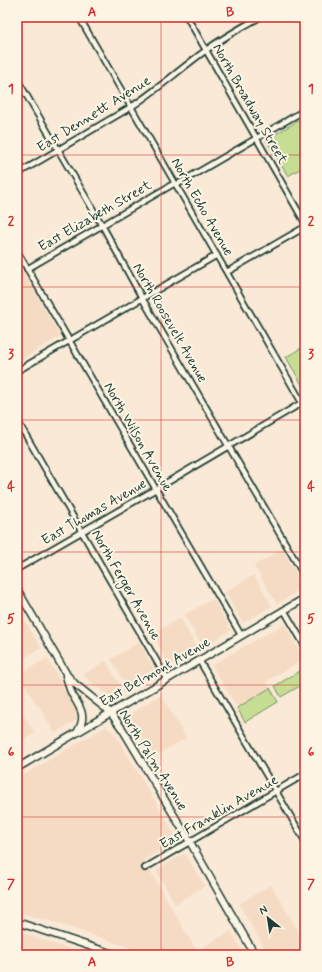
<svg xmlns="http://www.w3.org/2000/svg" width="322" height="972" viewBox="0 0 322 972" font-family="Mynerve,sans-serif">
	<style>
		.built { fill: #f5dbc4 }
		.green { fill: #c5de94; stroke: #728e64 }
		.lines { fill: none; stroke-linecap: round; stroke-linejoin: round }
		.street-casing { stroke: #1f3d34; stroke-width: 8 }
		.secondary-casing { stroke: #1f3d34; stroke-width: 9 }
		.street { stroke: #fcf5e5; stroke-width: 4.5 }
		.secondary { stroke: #fcf5e5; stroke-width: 6 }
		.grid { fill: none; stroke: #d62828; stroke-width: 1; stroke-opacity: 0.55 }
		.labels { text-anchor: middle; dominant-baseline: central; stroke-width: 4; stroke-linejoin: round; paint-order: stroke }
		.street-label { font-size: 14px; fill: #1f3d34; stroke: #fcf5e5 }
		.neatline { fill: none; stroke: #d62828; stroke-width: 1.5 }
		.grid-label { font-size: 13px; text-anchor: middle; font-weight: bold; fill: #d62828 }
	</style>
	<rect width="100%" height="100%" fill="#f9e9d6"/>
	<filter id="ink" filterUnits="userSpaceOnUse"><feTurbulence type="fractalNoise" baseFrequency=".025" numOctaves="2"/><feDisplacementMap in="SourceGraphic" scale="8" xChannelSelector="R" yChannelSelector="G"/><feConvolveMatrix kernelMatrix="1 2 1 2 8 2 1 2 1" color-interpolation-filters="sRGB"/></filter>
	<g filter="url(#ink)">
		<path class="built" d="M 17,261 L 60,336 L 17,362 Z
			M 282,549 L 304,587 L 277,604 L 254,566 Z
			M 254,575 L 272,606 L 243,623 L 225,592 Z
			M 213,599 L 231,630 L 203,647 L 184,615 Z
			M 17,607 L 41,648 L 17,662 Z
			M 180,618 L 198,649 L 170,666 L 152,634 Z
			M 284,624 L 304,659 L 267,681 L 270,688 L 237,708 L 212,665 Z
			M 139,642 L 157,674 L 129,690 L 111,659 Z
			M 47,658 L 79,714 L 77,720 L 55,733 L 39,706 L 38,707 L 19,675 Z
			M 106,661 L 124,692 L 113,699 L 83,675 Z
			M 161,695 L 186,738 L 153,757 L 128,715 Z
			M 24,715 L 35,733 L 17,744 L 17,719 Z
			M 106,727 L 112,731 L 116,736 L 177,838 L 176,840 L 144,860 L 199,955 L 152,955 L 53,922 L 17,912 L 17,779 L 100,730 Z
			M 184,854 L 186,855 L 205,886 L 175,904 L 156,870 Z
			M 271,885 L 305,943 L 305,955 L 269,955 L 239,904 Z
			M 17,931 L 63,947 L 87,955 L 17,955 Z
			M 231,931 L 245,955 L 205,955 L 201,948 Z"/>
		<path class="green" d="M 304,117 L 305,166 L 288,176 L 266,140 Z
			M 305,346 L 305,390 L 286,357 Z
			M 305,668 L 305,683 L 281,697 L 275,686 Z
			M 270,688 L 278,702 L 245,722 L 237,708 Z"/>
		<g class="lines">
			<defs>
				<path id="street" d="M 79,17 L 305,408
					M 187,17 L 305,223
					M 17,79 L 102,225 L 142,298 L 305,577
					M 17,174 L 131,107 C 157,90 180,69 205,51 C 222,38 241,28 260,17
					M 176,185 L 305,110
					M 17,251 L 241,635
					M 27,269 L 175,183
					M 227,272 L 305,227
					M 17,371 L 217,255
					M 17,420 L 167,679
					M 17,569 L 156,489 L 305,401
					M 284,610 L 305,646
					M 199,660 L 305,841
					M 145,868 L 305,774"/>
				<path id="secondary" d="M 17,589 L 67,675 L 75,684 L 110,712 L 123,730 L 190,842 L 255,955
					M 66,676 C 68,682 69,688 72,694 C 80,708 87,715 78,731
					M 17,768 L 305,598
					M 17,922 L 116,955"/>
			</defs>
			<use href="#street" class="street-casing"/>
			<use href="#secondary" class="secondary-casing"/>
			<use href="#street" class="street"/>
			<use href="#secondary" class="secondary"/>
		</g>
	</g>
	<path class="grid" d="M 161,17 L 161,955M 17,155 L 305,155M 17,287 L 305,287M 17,420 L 305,420M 17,552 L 305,552M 17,685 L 305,685M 17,817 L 305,817"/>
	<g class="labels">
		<g class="street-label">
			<text transform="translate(250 104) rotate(60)">North Broadway Street</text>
			<text transform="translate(94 114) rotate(-32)">East Dennett Avenue</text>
			<text transform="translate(202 207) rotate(60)">North Echo Avenue</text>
			<text transform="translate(95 216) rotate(-30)">East Elizabeth Street</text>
			<text transform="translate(170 323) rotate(60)">North Roosevelt Avenue</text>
			<text transform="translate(138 437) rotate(60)">North Wilson Avenue</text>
			<text transform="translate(94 512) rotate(-30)">East Thomas Avenue</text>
			<text transform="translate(126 585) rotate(60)">North Ferger Avenue</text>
			<text transform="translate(155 672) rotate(-30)">East Belmont Avenue</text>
			<text transform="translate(153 760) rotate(58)">North Palm Avenue</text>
			<text transform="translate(219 812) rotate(-30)">East Franklin Avenue</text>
		</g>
	</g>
	<rect width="322" height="972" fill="none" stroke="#fcf5e5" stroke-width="44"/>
	<g transform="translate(268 918) rotate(330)" stroke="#fcf5e5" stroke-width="3" paint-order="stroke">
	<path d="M0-3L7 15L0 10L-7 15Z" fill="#1f3d34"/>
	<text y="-6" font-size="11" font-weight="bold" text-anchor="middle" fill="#1f3d34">N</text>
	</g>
	<rect x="22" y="22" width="278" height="928" class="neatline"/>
	<g class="grid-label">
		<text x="92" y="16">A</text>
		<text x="230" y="16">B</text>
		<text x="11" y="93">1</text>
		<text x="311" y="93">1</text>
		<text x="11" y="225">2</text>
		<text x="311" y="225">2</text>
		<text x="11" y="358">3</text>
		<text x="311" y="358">3</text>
		<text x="11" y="491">4</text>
		<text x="311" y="491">4</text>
		<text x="11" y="623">5</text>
		<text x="311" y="623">5</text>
		<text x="11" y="756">6</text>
		<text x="311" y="756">6</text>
		<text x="11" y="888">7</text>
		<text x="311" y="888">7</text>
		<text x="92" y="966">A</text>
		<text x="230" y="966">B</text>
	</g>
</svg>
